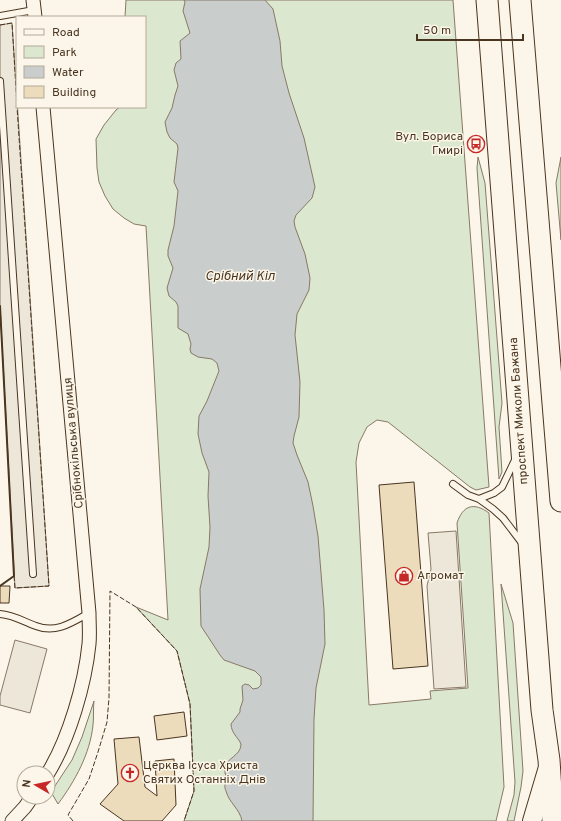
<svg xmlns="http://www.w3.org/2000/svg" width="561" height="821" viewBox="0 0 561 821" font-family="Overpass,sans-serif">
	<style>
		.green { fill: #dce7d0; stroke: #887966 }
		.parking { fill: #ede7d9; stroke: #887966 }
		.water { fill: #c9cecd; stroke: #887966 }
		.building { fill: #ecdcbc; stroke: #4a3520 }
		.lines { fill: none; stroke-linecap: round; stroke-linejoin: round }
		.service-casing { stroke: #4a3520; stroke-width: 8 }
		.minor-casing { stroke: #4a3520; stroke-width: 15 }
		.secondary-casing { stroke: #4a3520; stroke-width: 20 }
		.trunk-casing { stroke: #4a3520; stroke-width: 23 }
		.service { stroke: #fbf6e9; stroke-width: 6 }
		.minor { stroke: #fbf6e9; stroke-width: 13 }
		.secondary { stroke: #fbf6e9; stroke-width: 18 }
		.trunk { stroke: #fbf6e9; stroke-width: 21 }
		.fence { stroke: #4a3520; stroke-width: 1; stroke-dasharray: 5 2; stroke-linecap: butt }
		.wall { stroke: #4a3520; stroke-width: 2 }
		.labels { text-anchor: middle; dominant-baseline: central; stroke-width: 3; stroke-linejoin: round; paint-order: stroke }
		.poi-label { font-size: 12px; fill: #4a3520; stroke: #fbf6e9; text-anchor: start }
		.street-label { font-size: 12px; fill: #4a3520; stroke: #fbf6e9 }
		.water-label { font-size: 13px; font-style: italic; fill: #4a3520; stroke: #fbf6e9 }
	</style>
	<rect width="100%" height="100%" fill="#fbf6e9"/>
	<path class="green" d="M 126,0 L 453,0 L 489,487 L 476,490 L 470,487 L 388,422 L 377,420 L 367,427 L 359,443 L 356,462 L 369,705 L 431,699 L 430,691 L 468,688 L 457,523 C 463,505 474,502 489,513 L 504,787 L 496,821 L 184,821 L 194,791 L 190,704 L 177,651 L 136,607 L 168,620 L 146,226 L 134,224 L 124,218 L 113,209 L 105,196 L 99,182 L 97,168 L 96,139 L 104,125 L 116,110 L 120,107 L 145,107 L 145,17 L 125,17 Z
		M 478,157 L 485,183 L 502,403 L 499,427 L 502,472 L 499,479 L 477,168 Z
		M 561,157 L 561,240 L 556,183 Z
		M 501,584 L 513,623 L 523,771 L 521,787 L 514,821 L 507,821 L 514,795 L 515,782 Z
		M 94,701 C 93,709 94,717 93,725 C 90,754 75,781 58,804 L 51,792 L 72,760 L 82,737 Z"/>
	<path class="parking" d="M 12,23 L 49,586 L 15,588 L 0,306 L 0,25 Z
		M 456,531 L 466,687 L 434,689 L 427,586 L 431,569 L 428,533 Z
		M 15,640 L 47,649 L 30,713 L 0,705 L 0,696 Z"/>
	<path class="water" d="M 184,0 L 265,0 L 273,9 L 280,41 L 282,66 L 289,93 L 304,138 L 315,187 L 312,198 L 296,215 L 294,221 L 295,227 L 305,254 L 310,278 L 309,290 L 297,314 L 295,335 L 300,382 L 299,417 L 294,436 L 293,443 L 297,455 L 308,482 L 313,506 L 318,536 L 324,610 L 325,644 L 316,688 L 314,719 L 313,821 L 242,821 C 240,809 229,803 226,791 C 224,787 225,783 226,779 C 226,775 224,771 225,767 C 227,758 240,756 241,745 C 241,740 231,734 231,724 L 240,712 L 240,709 L 243,700 L 242,686 L 245,684 L 249,685 L 253,689 L 258,688 L 261,685 L 261,677 L 255,671 L 224,660 L 220,655 L 201,626 L 200,589 L 209,547 L 210,527 L 208,496 L 209,472 L 202,453 L 198,434 L 199,416 L 207,401 L 219,371 L 217,363 L 212,359 L 198,357 L 191,353 L 190,349 L 191,344 L 188,334 L 178,328 L 178,306 L 176,302 L 169,296 L 167,288 L 173,268 L 168,256 L 168,250 L 174,226 L 178,191 L 174,182 L 178,148 L 177,144 L 170,138 L 167,132 L 165,122 L 172,108 L 175,95 L 178,86 L 174,70 L 176,63 L 181,59 L 180,41 L 190,33 L 183,11 L 185,2 Z"/>
	<path class="building" d="M 414,482 L 428,666 L 393,669 L 379,485 Z
		M 0,586 L 10,586 L 9,603 L 0,603 Z
		M 184,712 L 187,736 L 157,740 L 154,716 Z
		M 139,737 L 145,787 L 157,796 L 155,761 L 174,759 L 176,805 L 162,821 L 124,821 L 100,804 L 118,784 L 114,739 Z"/>
	<g class="lines">
		<defs>
			<path id="service" d="M 0,16 L 34,10
				M 0,81 L 33,574
				M 453,484 L 468,495 L 479,499 L 493,509 L 503,518 L 522,543
				M 479,499 L 494,493 L 502,487 L 515,460
				M 0,614 C 14,615 24,622 36,626 C 56,634 73,622 89,613"/>
			<path id="minor" d="M 33,0 L 35,17
				M 43,107 L 89,613 C 89,623 90,634 89,644 C 85,684 69,739 48,773
				M 12,821 L 25,807 L 32,797"/>
			<path id="secondary" d="M 532,821 L 548,767"/>
			<path id="trunk" d="M 487,0 L 542,710 L 549,760 L 553,821
				M 520,0 L 561,501"/>
		</defs>
		<use href="#service" class="service-casing"/>
		<use href="#minor" class="minor-casing"/>
		<use href="#secondary" class="secondary-casing"/>
		<use href="#trunk" class="trunk-casing"/>
		<use href="#service" class="service"/>
		<use href="#minor" class="minor"/>
		<use href="#secondary" class="secondary"/>
		<use href="#trunk" class="trunk"/>
		<path class="fence" d="M 0,25 L 12,23 L 17,105
			M 14,576 L 15,588 L 49,586 L 17,107
			M 73,821 L 68,815 L 89,779 L 98,752 L 107,722 L 109,698 L 110,591 L 136,607 L 177,651 L 190,704 L 194,791 L 184,821"/>
		<path class="wall" d="M 0,306 L 14,576 L 0,586"/>
	</g>
	<defs>
		<symbol id="bus-ring" viewBox="-11 -11 22 22"><circle r="9.5" fill="#fbf6e9" stroke="#c62828" stroke-width="1.5"/><path d="M-5-6H5V4H4V6H2V4H-2V6H-4V4H-5ZM-3.5-4V0h7V-4ZM-3.5 1.2v1.5H-2V1.2ZM2 1.2v1.5H3.5V1.2Z" fill="#c62828"/></symbol>
		<symbol id="shop-ring" viewBox="-11 -11 22 22"><circle r="9.5" fill="#fbf6e9" stroke="#c62828" stroke-width="1.5"/><path d="M-5-2.5h2.3a2.7 3.5 0 0 1 5.4 0H5L5.5 6h-11ZM-1.5-2.5h3a1.5 2.3 0 0 0-3 0Z" fill="#c62828"/></symbol>
		<symbol id="church-ring" viewBox="-11 -11 22 22"><circle r="9.5" fill="#fbf6e9" stroke="#c62828" stroke-width="1.5"/><path d="M-1.2-6h2.4v3.5h3.3v2.4h-3.3V6h-2.4V-.1h-3.3v-2.4h3.3Z" fill="#c62828"/></symbol>
	</defs>
	<g fill-rule="evenodd">
		<use href="#bus-ring" x="466" y="134" width="20" height="20"/>
		<use href="#shop-ring" x="394" y="566" width="20" height="20"/>
		<use href="#church-ring" x="120" y="763" width="20" height="20"/>
	</g>
	<g class="labels">
		<g class="poi-label">
			<text x="463" y="137" text-anchor="end">Вул. Бориса<tspan x="463" dy="14">Гмирі</tspan></text>
			<text x="417" y="576">Агромат</text>
			<text x="143" y="766">Церква Ісуса Христа<tspan x="143" dy="14">Святих Останніх Днів</tspan></text>
		</g>
		<g class="street-label">
			<text transform="translate(519 411) rotate(-94)">проспект Миколи Бажана</text>
			<text transform="translate(74 443) rotate(-95)">Срібнокільська вулиця</text>
		</g>
		<g class="water-label">
			<text x="240" y="277">Срібний Кіл</text>
		</g>
	</g>
	<rect x="16" y="16" width="130" height="92" fill="#fbf6e9" stroke="#b4a999"/>
	<rect x="24" y="29" width="20" height="6" fill="#fbf6e9" stroke="#b4a999"/>
	<text x="52" y="36" font-size="12" fill="#4a3520">Road</text>
	<rect x="24" y="46" width="20" height="12" fill="#dce7d0" stroke="#b4a999"/>
	<text x="52" y="56" font-size="12" fill="#4a3520">Park</text>
	<rect x="24" y="66" width="20" height="12" fill="#c9cecd" stroke="#b4a999"/>
	<text x="52" y="76" font-size="12" fill="#4a3520">Water</text>
	<rect x="24" y="86" width="20" height="12" fill="#ecdcbc" stroke="#b4a999"/>
	<text x="52" y="96" font-size="12" fill="#4a3520">Building</text>
	<g transform="translate(36 785) rotate(279)"><circle r="19" fill="#fbf6e9" stroke="#b4a999"/>
	<path d="M0-3L7 15L0 10L-7 15Z" fill="#c62828"/>
	<text y="-6" font-size="11" font-weight="bold" text-anchor="middle" fill="#4a3520">N</text>
	</g>
	<path d="M417 34v6h106v-6" fill="none" stroke="#4a3520" stroke-width="2"/>
	<text x="423" y="34" font-size="12" fill="#4a3520" stroke="#fbf6e9" stroke-width="3" paint-order="stroke">50 m</text>
</svg>
